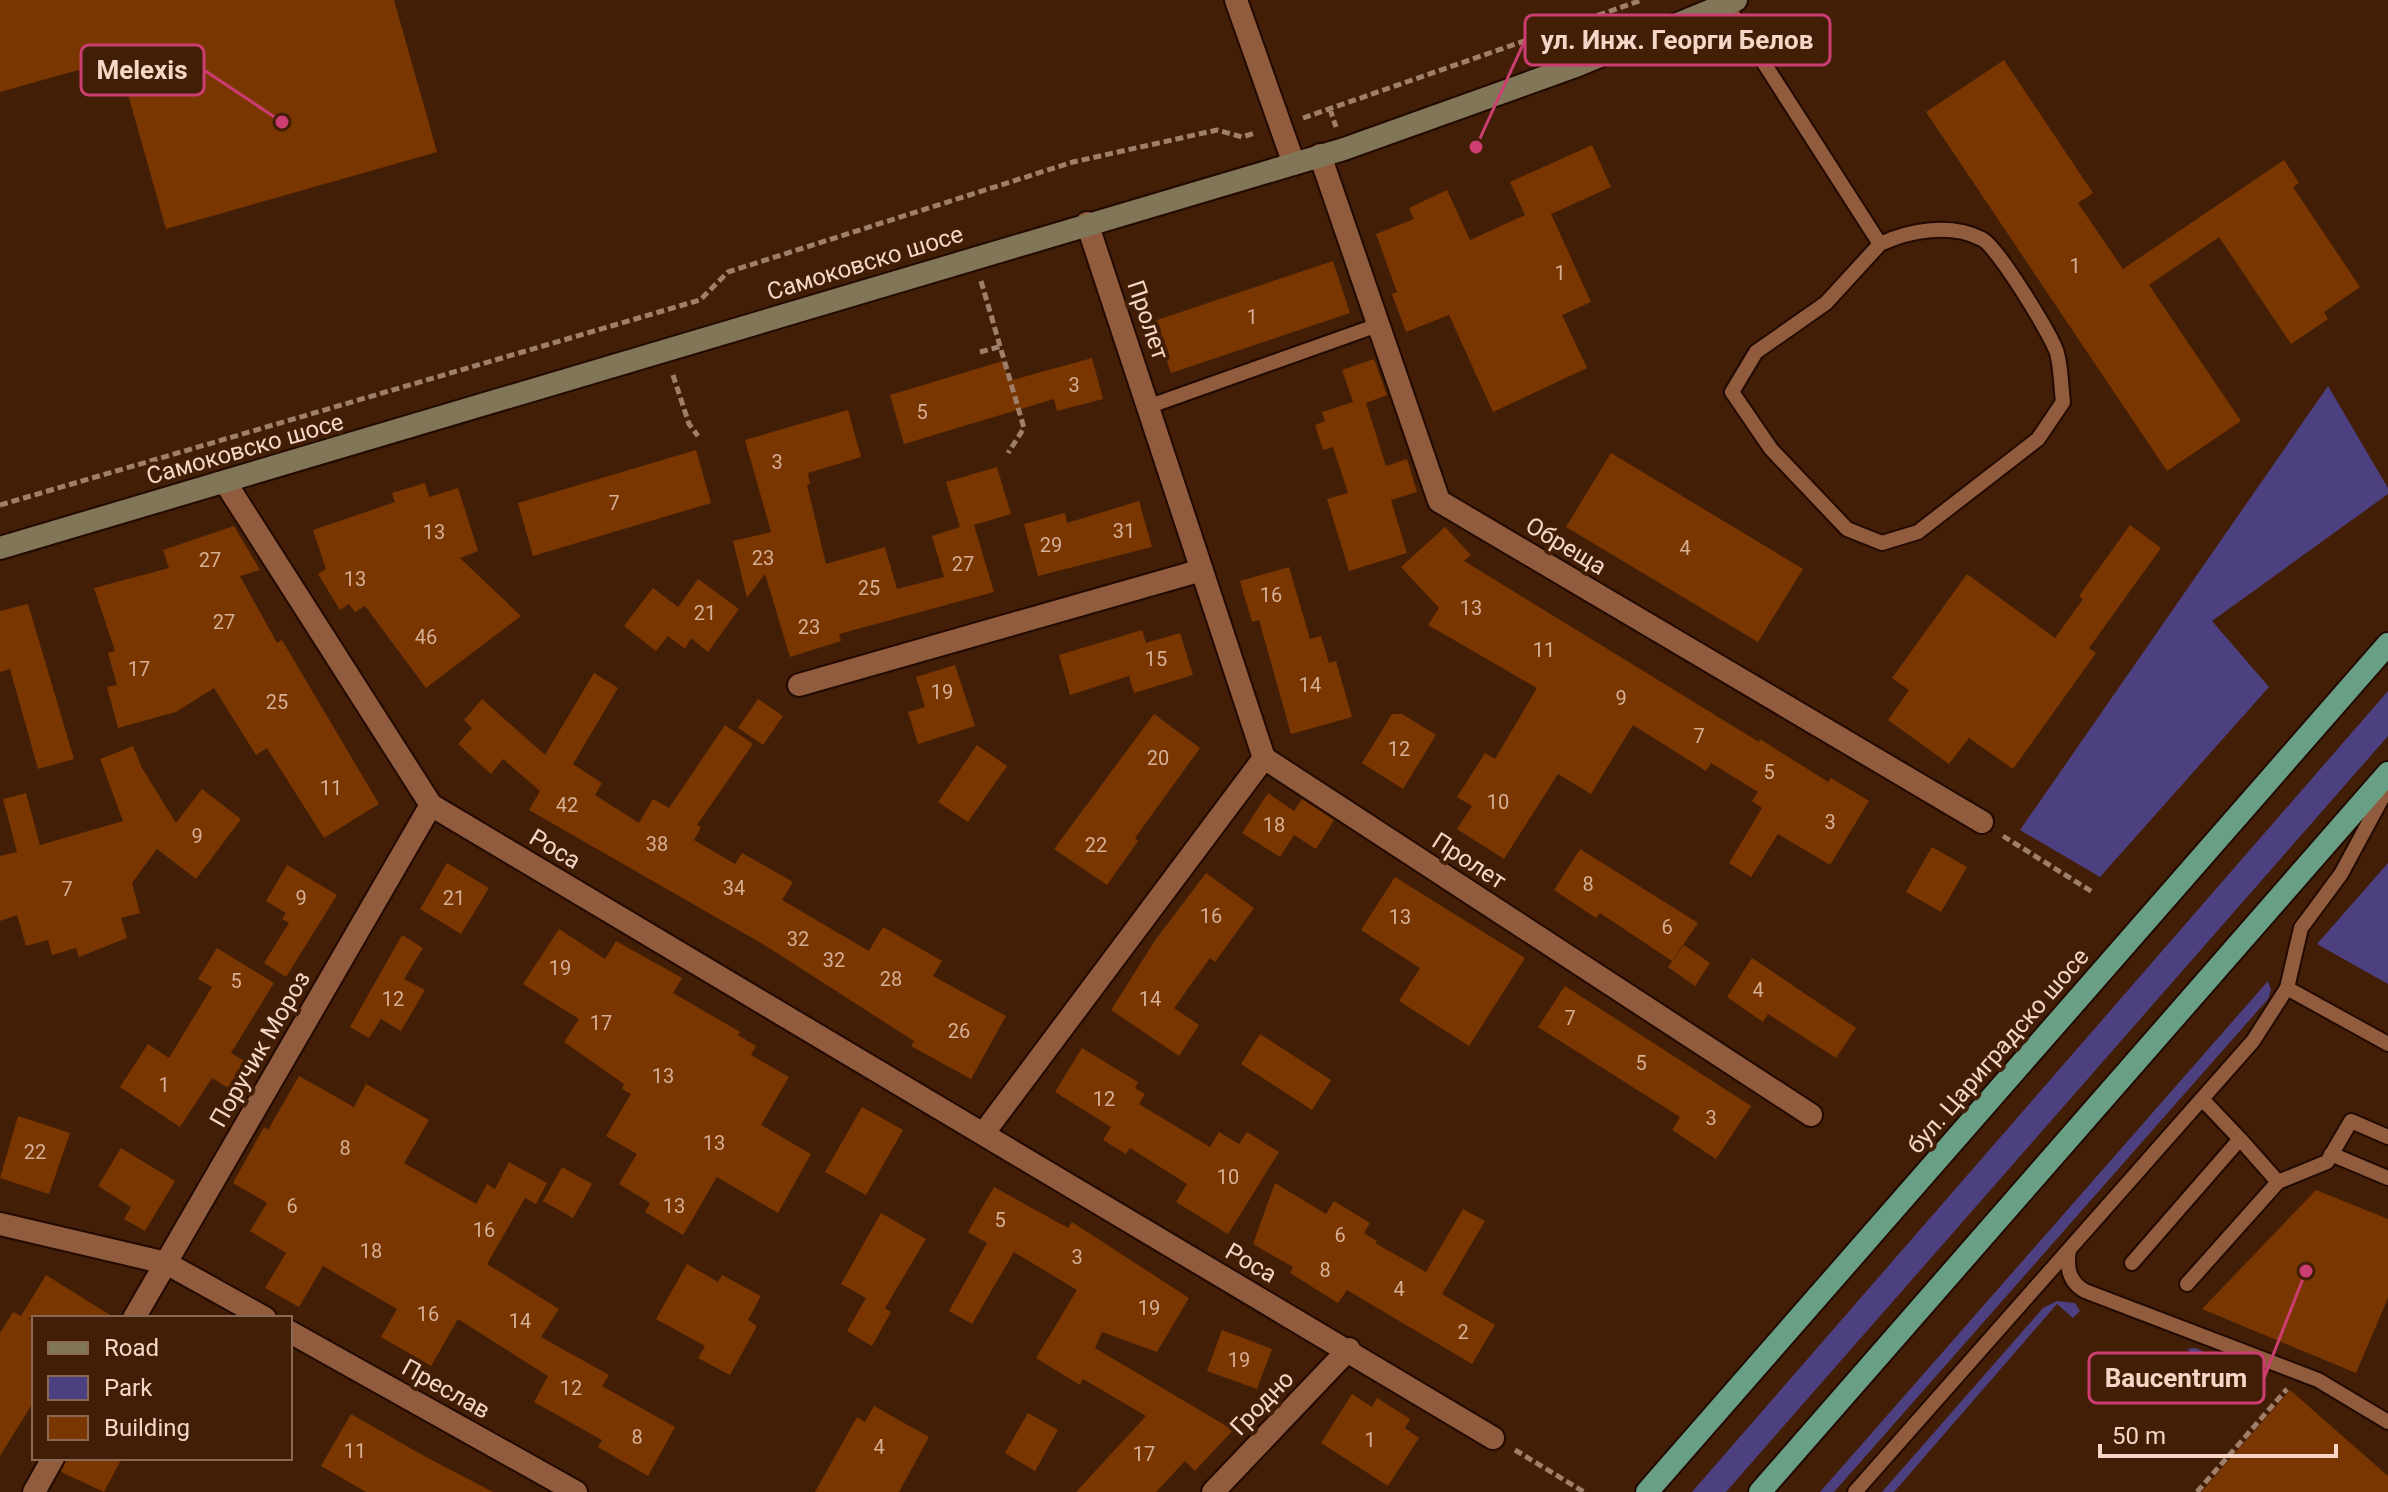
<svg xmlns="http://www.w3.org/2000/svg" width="2388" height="1492" viewBox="0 0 2388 1492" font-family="Roboto,sans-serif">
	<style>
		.green { fill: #4d4080 }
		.building { fill: #793600 }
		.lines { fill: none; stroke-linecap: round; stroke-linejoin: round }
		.service-casing { stroke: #220a00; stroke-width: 18 }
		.minor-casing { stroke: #220a00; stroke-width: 26 }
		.tertiary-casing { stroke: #220a00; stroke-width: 26 }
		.secondary-casing { stroke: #220a00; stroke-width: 26 }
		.trunk-casing { stroke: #220a00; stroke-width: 26 }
		.path { stroke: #9f7e6a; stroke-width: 5; stroke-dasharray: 8 4; stroke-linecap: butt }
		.service { stroke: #915c3d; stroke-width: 14 }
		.minor { stroke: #915c3d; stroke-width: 22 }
		.tertiary { stroke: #915c3d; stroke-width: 22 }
		.secondary { stroke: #827658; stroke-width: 22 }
		.trunk { stroke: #69a085; stroke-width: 22 }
		.labels { text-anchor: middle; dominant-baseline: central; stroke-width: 8; stroke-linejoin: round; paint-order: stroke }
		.number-label { font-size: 20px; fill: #d7af95 }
		.street-label { font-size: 24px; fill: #f6d7c7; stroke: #421e06 }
		.leader { fill: none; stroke: #cc3e71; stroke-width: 3 }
		.callout-dot { fill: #cc3e71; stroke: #421e06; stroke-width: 3 }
		.callout { fill: #421e06; stroke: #cc3e71; stroke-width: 3 }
		.callout-label { font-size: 26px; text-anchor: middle; font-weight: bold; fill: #f6d7c7 }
	</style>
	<rect width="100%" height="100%" fill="#421e06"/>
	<path class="green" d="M 2328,386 L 2388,488 L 2388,494 L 2212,621 L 2269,687 L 2100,877 L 2020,830 Z
		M 2388,691 L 2388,736 L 1726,1492 L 1692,1492 Z
		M 2388,863 L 2388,984 L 2317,944 Z
		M 2268,981 L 2271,990 L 2268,999 L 1834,1492 L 1820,1492 Z
		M 2057,1301 L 2075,1303 L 2080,1311 L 2073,1318 L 2057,1304 L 1894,1492 L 1882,1492 L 2043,1308 Z
		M 2195,1348 L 2224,1360 L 2228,1368 L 2223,1380 L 2187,1349 Z"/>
	<path class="building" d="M 0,0 L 394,0 L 437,152 L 166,229 L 118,59 L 0,92 Z
		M 2004,60 L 2093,193 L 2078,203 L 2123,269 L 2284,160 L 2299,183 L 2293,187 L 2360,287 L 2324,312 L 2328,319 L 2291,344 L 2219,237 L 2149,285 L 2241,421 L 2167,471 L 1926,112 Z
		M 1592,145 L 1611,187 L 1551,214 L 1591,302 L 1562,315 L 1587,368 L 1493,412 L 1449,315 L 1406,332 L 1392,294 L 1397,292 L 1376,234 L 1414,219 L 1409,208 L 1447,190 L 1470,240 L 1525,215 L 1510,182 Z
		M 1333,261 L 1350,313 L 1171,373 L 1154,321 Z
		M 1092,358 L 1103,399 L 1057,411 L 1054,399 L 904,444 L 890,395 L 1003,361 L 1009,381 Z
		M 1374,359 L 1387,395 L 1366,403 L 1386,466 L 1407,459 L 1417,492 L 1391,500 L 1407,553 L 1349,571 L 1327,499 L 1348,493 L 1333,447 L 1323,450 L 1315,425 L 1325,421 L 1322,412 L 1353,402 L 1342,370 Z
		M 848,410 L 861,457 L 808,473 L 810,484 L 807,485 L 826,564 L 885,547 L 897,589 L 944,577 L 932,536 L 960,527 L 946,482 L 997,467 L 1011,514 L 974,525 L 994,592 L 839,634 L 841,641 L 790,657 L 765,574 L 747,598 L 733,541 L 771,532 L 745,440 Z
		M 696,450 L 711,503 L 533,556 L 518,503 Z
		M 1611,453 L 1803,569 L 1758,642 L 1566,527 Z
		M 425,483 L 429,497 L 458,488 L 478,551 L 460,558 L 521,616 L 426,688 L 365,606 L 355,612 L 349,604 L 340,610 L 318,574 L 326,569 L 313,530 L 395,502 L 392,493 Z
		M 1139,501 L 1152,547 L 1038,576 L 1024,524 L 1065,513 L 1067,523 Z
		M 2130,525 L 2161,548 L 2089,648 L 2096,653 L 2013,769 L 1969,738 L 1949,764 L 1888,720 L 1909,690 L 1892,678 L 1967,574 L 2055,638 L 2083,599 L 2079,596 Z
		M 234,526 L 260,570 L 240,576 L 277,643 L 282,640 L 379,804 L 324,838 L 267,748 L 256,755 L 214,688 L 176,712 L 118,728 L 107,687 L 117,685 L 108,653 L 115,651 L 94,588 L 169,568 L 163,550 Z
		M 1445,527 L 1471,555 L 1464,561 L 1759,742 L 1760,739 L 1828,782 L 1831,778 L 1869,801 L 1830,865 L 1778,834 L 1751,877 L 1729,863 L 1762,808 L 1752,801 L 1758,792 L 1711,763 L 1706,771 L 1633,725 L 1591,794 L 1558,774 L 1504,859 L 1457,829 L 1472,806 L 1457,797 L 1485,753 L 1495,759 L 1537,688 L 1428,625 L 1439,608 L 1401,567 Z
		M 1289,567 L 1310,639 L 1321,636 L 1329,663 L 1336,661 L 1352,717 L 1291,734 L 1259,620 L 1252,622 L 1240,581 Z
		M 698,579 L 739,609 L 708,652 L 691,638 L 685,649 L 668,636 L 656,651 L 624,626 L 653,588 L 678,607 Z
		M 28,604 L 74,759 L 38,769 L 10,669 L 0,672 L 0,611 Z
		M 1142,630 L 1146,643 L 1180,633 L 1193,675 L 1134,693 L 1129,676 L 1070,695 L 1059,655 Z
		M 955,665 L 975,726 L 918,744 L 908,712 L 925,707 L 916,677 Z
		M 594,673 L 618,688 L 573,764 L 602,783 L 595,795 L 639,823 L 653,799 L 669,808 L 725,725 L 753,744 L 697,825 L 701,827 L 694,840 L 735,864 L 742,853 L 793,882 L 782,900 L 869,951 L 883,927 L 942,961 L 933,976 L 1006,1016 L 971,1079 L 911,1046 L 914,1041 L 766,946 L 529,810 L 540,791 L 503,759 L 491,774 L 458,744 L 472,728 L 464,720 L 482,699 L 545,755 Z
		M 758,699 L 783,716 L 763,745 L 738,728 Z
		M 1154,714 L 1200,748 L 1135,838 L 1138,841 L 1107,885 L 1054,849 Z
		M 1392,714 L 1402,714 L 1436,735 L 1403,789 L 1362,763 Z
		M 977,745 L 1007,766 L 968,822 L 938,802 Z
		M 133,746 L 142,768 L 176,823 L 202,789 L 241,819 L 196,879 L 157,849 L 132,883 L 140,913 L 121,918 L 127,938 L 79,957 L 76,948 L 52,955 L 48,940 L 26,946 L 17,915 L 0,921 L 0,856 L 17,852 L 3,799 L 26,793 L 40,845 L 123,821 L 100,759 Z
		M 1268,793 L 1294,811 L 1302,799 L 1334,820 L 1316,849 L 1294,835 L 1280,857 L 1242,833 Z
		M 1932,847 L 1967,867 L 1941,912 L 1906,892 Z
		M 1580,849 L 1698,923 L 1672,961 L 1600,913 L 1596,918 L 1554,890 Z
		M 447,863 L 489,888 L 461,934 L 420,909 Z
		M 287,865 L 337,895 L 286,977 L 264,963 L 289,923 L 282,919 L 286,913 L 266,901 Z
		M 1206,873 L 1254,908 L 1215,962 L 1210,958 L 1174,1008 L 1199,1025 L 1179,1056 L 1111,1010 L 1156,939 Z
		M 1395,877 L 1525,958 L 1469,1046 L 1399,1001 L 1420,968 L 1361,930 Z
		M 559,929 L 605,959 L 616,941 L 682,978 L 673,993 L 740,1032 L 738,1035 L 756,1046 L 751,1055 L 789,1077 L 761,1125 L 811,1154 L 778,1213 L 717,1177 L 683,1235 L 645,1212 L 650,1203 L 619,1184 L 637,1154 L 606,1136 L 631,1094 L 622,1089 L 624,1084 L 564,1042 L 579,1019 L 523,984 Z
		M 402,935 L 423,948 L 404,979 L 425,990 L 401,1031 L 381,1019 L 369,1038 L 350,1027 Z
		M 1684,945 L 1710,963 L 1695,986 L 1668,967 Z
		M 217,948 L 274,983 L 231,1053 L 250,1064 L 233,1091 L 212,1078 L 180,1127 L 120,1087 L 148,1044 L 169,1058 L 212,987 L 198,979 Z
		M 1752,958 L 1856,1028 L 1836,1058 L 1768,1014 L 1763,1022 L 1727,997 Z
		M 1565,986 L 1751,1106 L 1716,1159 L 1672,1130 L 1680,1117 L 1538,1027 Z
		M 1260,1034 L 1331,1080 L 1312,1110 L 1241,1064 Z
		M 1082,1048 L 1138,1082 L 1135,1088 L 1145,1094 L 1139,1104 L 1210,1147 L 1219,1132 L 1239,1144 L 1247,1132 L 1279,1152 L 1228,1234 L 1176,1202 L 1187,1184 L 1130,1148 L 1126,1154 L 1103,1140 L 1111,1127 L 1055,1092 Z
		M 299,1076 L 354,1107 L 366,1084 L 429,1120 L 404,1163 L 476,1204 L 487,1184 L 495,1189 L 509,1162 L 547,1183 L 536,1204 L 525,1198 L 487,1264 L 559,1309 L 541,1337 L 609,1375 L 602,1386 L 675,1427 L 648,1476 L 598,1447 L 602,1440 L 534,1402 L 548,1376 L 458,1319 L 431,1366 L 381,1337 L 397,1309 L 323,1266 L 299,1307 L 265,1288 L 286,1253 L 250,1231 L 267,1203 L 233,1183 L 264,1127 L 268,1130 Z
		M 862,1107 L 903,1130 L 866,1195 L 825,1172 Z
		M 18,1116 L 70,1133 L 49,1194 L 0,1178 Z
		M 121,1148 L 175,1181 L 145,1231 L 124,1219 L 131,1207 L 98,1186 Z
		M 562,1167 L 592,1184 L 573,1218 L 543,1201 Z
		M 1275,1183 L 1326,1214 L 1334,1201 L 1370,1223 L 1364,1233 L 1377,1241 L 1375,1243 L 1426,1272 L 1463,1209 L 1485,1221 L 1442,1294 L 1495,1325 L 1472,1364 L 1347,1290 L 1338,1303 L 1290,1273 L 1293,1267 L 1253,1244 Z
		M 994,1187 L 1068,1228 L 1072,1222 L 1189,1298 L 1157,1352 L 1102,1332 L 1095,1348 L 1233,1430 L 1195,1471 L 1185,1461 L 1156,1492 L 1076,1492 L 1146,1416 L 1083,1379 L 1080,1385 L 1036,1358 L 1077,1290 L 1014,1252 L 972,1324 L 949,1311 L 987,1243 L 968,1232 Z
		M 2316,1190 L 2388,1219 L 2388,1298 L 2356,1373 L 2202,1309 Z
		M 881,1213 L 926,1239 L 885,1308 L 891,1312 L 872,1346 L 847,1331 L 866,1298 L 841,1284 Z
		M 687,1264 L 718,1282 L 722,1275 L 761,1296 L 748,1320 L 757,1326 L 730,1375 L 698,1358 L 705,1346 L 656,1319 Z
		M 46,1275 L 115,1318 L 27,1318 L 34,1321 L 34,1401 L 0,1456 L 0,1333 L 13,1312 L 21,1316 Z
		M 1222,1330 L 1272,1349 L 1257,1389 L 1207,1371 Z
		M 2290,1390 L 2388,1476 L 2388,1492 L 2201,1492 Z
		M 1352,1394 L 1372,1407 L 1377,1398 L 1410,1419 L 1405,1428 L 1419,1438 L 1388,1486 L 1321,1443 Z
		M 874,1406 L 929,1437 L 899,1492 L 815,1492 L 857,1417 L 865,1422 Z
		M 1028,1413 L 1058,1430 L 1035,1471 L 1005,1453 Z
		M 351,1414 L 424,1456 L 493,1492 L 366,1492 L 321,1466 Z
		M 67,1458 L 122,1458 L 104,1492 L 61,1472 Z"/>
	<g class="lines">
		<defs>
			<path id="service" d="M 1726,4 L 1880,244 C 1910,230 1951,223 1982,239 C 1997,246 2052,336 2057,353 C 2061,368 2061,386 2063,402 L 2038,439 L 1918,532 L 1882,543 L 1847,529 L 1771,449 L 1732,392 L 1756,352 L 1826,303 L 1880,244
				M 1150,406 L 1378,325
				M 2287,988 L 2388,1044
				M 2331,1154 L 2388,1178
				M 2278,1182 L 2327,1162 L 2351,1121 L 2388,1137
				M 2069,1250 C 2066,1268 2069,1282 2085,1291 L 2318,1380 L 2388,1422
				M 2132,1263 L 2240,1139 L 2202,1099
				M 2187,1284 L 2278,1182 L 2240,1139
				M 1855,1492 L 2253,1041 L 2287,988 L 2301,928 L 2341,874 L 2388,787"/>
			<path id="minor" d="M 1320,155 L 1439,501 L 1982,822
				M 1087,223 L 1264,758 L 1811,1115
				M 225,482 L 431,805 L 1493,1438
				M 799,685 L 1202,570
				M 983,1134 L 1264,758
				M 0,1224 L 166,1263 L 265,1318
				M 134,1318 L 431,805
				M 290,1332 L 576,1492
				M 34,1492 L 53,1458
				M 1213,1492 L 1349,1349"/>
			<path id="tertiary" d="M 1236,0 L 1294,164"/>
			<path id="secondary" d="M 0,548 L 1344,149 L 1573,67 L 1736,0"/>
			<path id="trunk" d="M 1647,1492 L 2388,644
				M 1760,1492 L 2388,773"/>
		</defs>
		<use href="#service" class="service-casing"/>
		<use href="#minor" class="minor-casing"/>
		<use href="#tertiary" class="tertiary-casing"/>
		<use href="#secondary" class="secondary-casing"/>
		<use href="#trunk" class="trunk-casing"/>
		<path class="path" d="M 1330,109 L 1336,127
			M 1303,118 L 1642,0
			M 981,281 L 1024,428 L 1008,453
			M 980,352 L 1002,346
			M 673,375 L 689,424 L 698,436
			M 0,505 L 700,300 L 728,272 L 1073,162 L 1217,130 L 1242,137 L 1255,133
			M 2003,836 L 2094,893
			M 1515,1450 L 1584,1492
			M 2197,1492 L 2287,1389"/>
		<use href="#service" class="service"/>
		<use href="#minor" class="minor"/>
		<use href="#tertiary" class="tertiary"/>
		<use href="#secondary" class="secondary"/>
		<use href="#trunk" class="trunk"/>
	</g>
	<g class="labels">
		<g class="number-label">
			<text x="2075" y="266">1</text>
			<text x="1560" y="273">1</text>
			<text x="1252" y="317">1</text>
			<text x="1074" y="385">3</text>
			<text x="922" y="412">5</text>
			<text x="777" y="462">3</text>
			<text x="614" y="503">7</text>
			<text x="1124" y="531">31</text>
			<text x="434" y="532">13</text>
			<text x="1051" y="545">29</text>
			<text x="1685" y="548">4</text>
			<text x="763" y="558">23</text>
			<text x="210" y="560">27</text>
			<text x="963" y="564">27</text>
			<text x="355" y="579">13</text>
			<text x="869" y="588">25</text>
			<text x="1271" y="595">16</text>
			<text x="1471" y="608">13</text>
			<text x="705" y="613">21</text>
			<text x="224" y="622">27</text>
			<text x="809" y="627">23</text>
			<text x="426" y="637">46</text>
			<text x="1544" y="650">11</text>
			<text x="1156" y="659">15</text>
			<text x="139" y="669">17</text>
			<text x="1310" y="685">14</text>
			<text x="942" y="692">19</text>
			<text x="1621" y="698">9</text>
			<text x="277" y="702">25</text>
			<text x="1699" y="736">7</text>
			<text x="1399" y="749">12</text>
			<text x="1158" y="758">20</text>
			<text x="1769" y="772">5</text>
			<text x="331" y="788">11</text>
			<text x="1498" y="802">10</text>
			<text x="567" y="805">42</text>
			<text x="1830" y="822">3</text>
			<text x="1274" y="825">18</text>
			<text x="197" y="836">9</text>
			<text x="657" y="844">38</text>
			<text x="1096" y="845">22</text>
			<text x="1588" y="884">8</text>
			<text x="734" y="888">34</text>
			<text x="67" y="889">7</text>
			<text x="301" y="898">9</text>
			<text x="454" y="898">21</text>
			<text x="1211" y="916">16</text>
			<text x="1400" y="917">13</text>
			<text x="1667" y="927">6</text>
			<text x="798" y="939">32</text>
			<text x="834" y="960">32</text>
			<text x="560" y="968">19</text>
			<text x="891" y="979">28</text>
			<text x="236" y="981">5</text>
			<text x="1758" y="990">4</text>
			<text x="393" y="999">12</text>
			<text x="1150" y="999">14</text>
			<text x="1570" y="1018">7</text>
			<text x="601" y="1023">17</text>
			<text x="959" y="1031">26</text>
			<text x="1641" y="1063">5</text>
			<text x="663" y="1076">13</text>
			<text x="164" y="1085">1</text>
			<text x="1104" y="1099">12</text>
			<text x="1711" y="1118">3</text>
			<text x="714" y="1143">13</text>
			<text x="345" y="1148">8</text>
			<text x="35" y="1152">22</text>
			<text x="1228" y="1177">10</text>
			<text x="292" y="1206">6</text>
			<text x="674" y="1206">13</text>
			<text x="1000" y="1220">5</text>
			<text x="484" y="1230">16</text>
			<text x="1340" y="1235">6</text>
			<text x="371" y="1251">18</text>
			<text x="1077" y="1257">3</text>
			<text x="1325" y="1270">8</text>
			<text x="1399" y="1289">4</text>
			<text x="1149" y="1308">19</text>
			<text x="428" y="1314">16</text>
			<text x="520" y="1321">14</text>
			<text x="1463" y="1332">2</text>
			<text x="1239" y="1360">19</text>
			<text x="571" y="1388">12</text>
			<text x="637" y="1437">8</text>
			<text x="1370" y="1440">1</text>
			<text x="879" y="1447">4</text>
			<text x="355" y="1451">11</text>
			<text x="1144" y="1454">17</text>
		</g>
		<g class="street-label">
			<text transform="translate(865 263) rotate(-17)">Самоковско шосе</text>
			<text transform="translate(1148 320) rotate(71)">Пролет</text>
			<text transform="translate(245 449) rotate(-16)">Самоковско шосе</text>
			<text transform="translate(1566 546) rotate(31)">Обреща</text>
			<text transform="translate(555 849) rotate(31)">Роса</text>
			<text transform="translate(1469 861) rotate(33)">Пролет</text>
			<text transform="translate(260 1049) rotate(-60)">Поручик Мороз</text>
			<text transform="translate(1998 1051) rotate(-49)">бул. Цариградско шосе</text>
			<text transform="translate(1251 1263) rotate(30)">Роса</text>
			<text transform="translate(446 1389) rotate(29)">Преслав</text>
			<text transform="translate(1262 1403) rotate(-46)">Гродно</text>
		</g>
	</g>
	<path class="leader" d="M1476 147L1525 40M282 122L204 70M2306 1271L2264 1378"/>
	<g class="callout-dot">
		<circle cx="1476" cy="147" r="8"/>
		<circle cx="282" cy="122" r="8"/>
		<circle cx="2306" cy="1271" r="8"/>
	</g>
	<g class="callout">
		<rect x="1525" y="15" width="305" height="50" rx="8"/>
		<rect x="81" y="45" width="123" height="50" rx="8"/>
		<rect x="2089" y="1353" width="175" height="50" rx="8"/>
	</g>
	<g class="callout-label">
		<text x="1677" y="49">ул. Инж. Георги Белов</text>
		<text x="142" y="79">Мelexis</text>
		<text x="2176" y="1387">Baucentrum</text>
	</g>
	<rect x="32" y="1316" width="260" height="144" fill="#421e06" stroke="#8a6853" stroke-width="2"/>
	<rect x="48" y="1342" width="40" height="12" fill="#827658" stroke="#8a6853" stroke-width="2"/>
	<text x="104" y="1356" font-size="24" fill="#f6d7c7">Road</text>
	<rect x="48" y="1376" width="40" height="24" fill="#4d4080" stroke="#8a6853" stroke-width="2"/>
	<text x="104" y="1396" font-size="24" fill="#f6d7c7">Park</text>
	<rect x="48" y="1416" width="40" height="24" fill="#793600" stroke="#8a6853" stroke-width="2"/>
	<text x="104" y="1436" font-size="24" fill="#f6d7c7">Building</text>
	<path d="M2100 1444v12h236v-12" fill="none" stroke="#f6d7c7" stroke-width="4"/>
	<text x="2112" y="1444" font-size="24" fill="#f6d7c7" stroke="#421e06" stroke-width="6" paint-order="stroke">50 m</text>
</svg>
